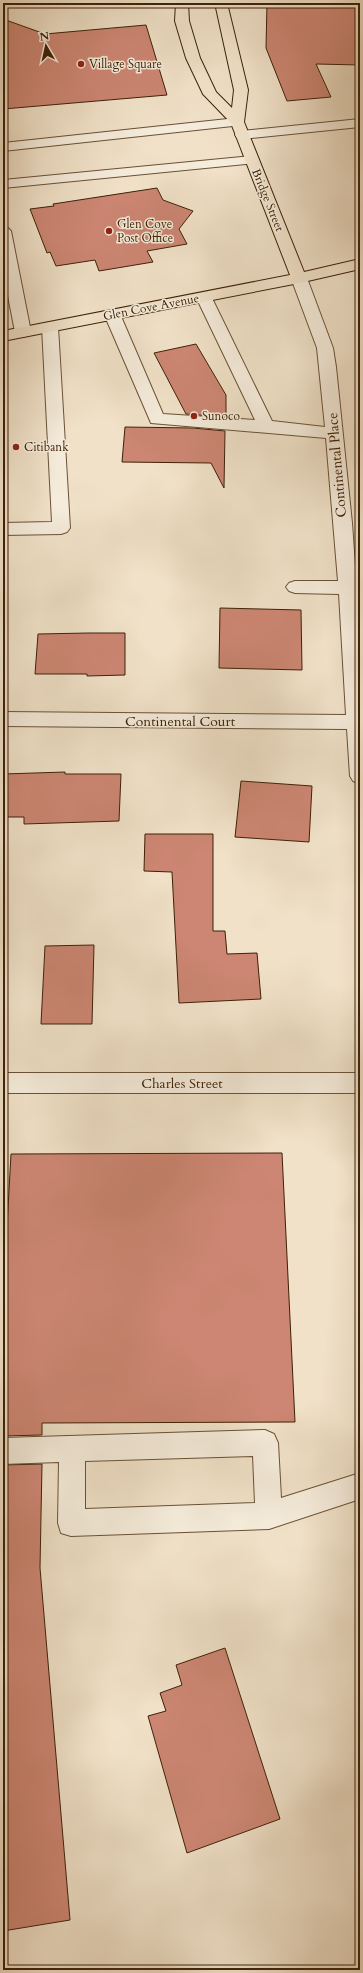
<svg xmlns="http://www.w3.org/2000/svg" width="363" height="1973" viewBox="0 0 363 1973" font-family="Cardo,serif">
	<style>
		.building { fill: #cc8673; stroke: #3d2106 }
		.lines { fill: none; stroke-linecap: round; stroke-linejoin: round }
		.minor-casing { stroke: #6a5136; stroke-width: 2 }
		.major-casing { stroke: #3d2106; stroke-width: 2 }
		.minor { fill: #f5ecdb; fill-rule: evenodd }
		.major { fill: #f0e1c8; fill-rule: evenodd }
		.poi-dot { fill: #8f2418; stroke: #f5ecdb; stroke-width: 1.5 }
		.labels { text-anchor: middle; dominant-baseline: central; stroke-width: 3; stroke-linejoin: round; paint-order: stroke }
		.far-poi-label { font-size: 12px; fill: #3d2106; stroke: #f5ecdb; text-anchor: start }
		.far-street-label { font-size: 12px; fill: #3d2106; stroke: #f5ecdb }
		.street-label { font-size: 14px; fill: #3d2106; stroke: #f5ecdb }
	</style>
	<rect width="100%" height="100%" fill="#f0e1c8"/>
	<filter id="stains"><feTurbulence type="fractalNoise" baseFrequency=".005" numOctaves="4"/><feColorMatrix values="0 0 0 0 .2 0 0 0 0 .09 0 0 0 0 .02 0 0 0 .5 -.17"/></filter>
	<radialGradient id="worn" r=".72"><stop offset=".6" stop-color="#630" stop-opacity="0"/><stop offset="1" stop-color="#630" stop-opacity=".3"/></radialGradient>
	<path class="building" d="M 267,3 L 360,3 L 360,65 L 316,64 L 331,97 L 287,101 L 266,48 Z
		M 3,19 L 45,34 L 146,25 L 167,95 L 3,109 Z
		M 157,188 L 163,200 L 193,211 L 179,229 L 187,244 L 147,251 L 153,262 L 99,271 L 95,260 L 56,266 L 50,252 L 47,253 L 30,209 L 54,206 L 53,204 Z
		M 196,344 L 226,395 L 226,417 L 186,414 L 154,353 Z
		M 125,427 L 193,428 L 225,431 L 224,488 L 211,463 L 122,462 Z
		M 220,608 L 301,610 L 302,670 L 219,668 Z
		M 88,633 L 125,633 L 125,675 L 87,676 L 87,674 L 35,674 L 38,634 Z
		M 65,772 L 65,774 L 121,774 L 119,821 L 24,824 L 24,817 L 3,817 L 3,774 Z
		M 241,781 L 312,786 L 309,842 L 235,837 Z
		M 145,834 L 213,834 L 213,931 L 225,931 L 227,954 L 257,953 L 261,999 L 179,1003 L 172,872 L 144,871 Z
		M 94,945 L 92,1024 L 41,1024 L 45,946 Z
		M 282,1153 L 295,1422 L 42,1423 L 42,1435 L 3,1436 L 3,1299 L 11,1154 Z
		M 42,1464 L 40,1568 L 70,1920 L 3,1931 L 3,1465 Z
		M 225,1648 L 280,1819 L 187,1853 L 148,1716 L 166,1711 L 160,1693 L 182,1685 L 176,1665 Z"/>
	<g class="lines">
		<defs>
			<path id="minor" d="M 237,118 L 242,119 L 244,122 L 242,125 L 3,151 L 3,143 Z
				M 360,119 L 360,127 L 242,139 L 237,138 L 235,135 L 237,132 L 242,131 Z
				M 252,156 L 257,157 L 259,160 L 257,163 L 3,188 L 3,180 Z
				M 3,226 L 8,228 L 11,231 L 31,332 L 29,335 L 23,337 L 17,335 L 15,332 L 3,270 Z
				M 299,273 L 304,275 L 307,278 L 333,348 L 336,367 L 352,523 L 360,636 L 360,784 L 353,781 L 350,776 L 347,729 L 3,726 L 3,712 L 346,715 L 339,594 L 295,593 L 289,591 L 286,587 L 289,583 L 295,581 L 338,581 L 326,438 L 151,423 L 104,314 L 106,311 L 118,311 L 120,314 L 163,414 L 255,420 L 196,297 L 198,294 L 210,294 L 272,421 L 325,427 L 317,348 L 291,278 L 294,275 Z
				M 50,322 L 56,324 L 58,327 L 70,528 L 67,532 L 61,534 L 3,535 L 3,523 L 52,522 L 42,327 L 44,324 Z
				M 3,1073 L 360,1073 L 360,1093 L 3,1093 Z
				M 265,1430 L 274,1434 L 278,1443 L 281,1498 L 360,1473 L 360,1499 L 269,1529 L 71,1536 L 61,1533 L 58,1523 L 59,1462 L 3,1464 L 3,1438 ZM 253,1456 L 255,1503 L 85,1509 L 85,1461 Z"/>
			<path id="major" d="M 176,3 L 188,3 L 189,21 L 200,58 L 216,92 L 232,108 L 234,90 L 215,3 L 227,3 L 248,90 L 244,122 L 304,272 L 360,259 L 360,269 L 299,283 L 3,341 L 3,331 L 290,275 L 231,123 L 203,94 L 186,58 L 175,21 Z"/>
		</defs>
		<use href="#minor" class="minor-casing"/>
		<use href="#major" class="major-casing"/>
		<use href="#minor" class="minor"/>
		<use href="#major" class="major"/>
	</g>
	<g class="poi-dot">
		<circle cx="81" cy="64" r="4"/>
		<circle cx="109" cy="231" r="4"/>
		<circle cx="194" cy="416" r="4"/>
		<circle cx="16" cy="447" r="4"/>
	</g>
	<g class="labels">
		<g class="far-poi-label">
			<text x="89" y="64">Village Square</text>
			<text x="117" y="224">Glen Cove<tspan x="117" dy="14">Post Office</tspan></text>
			<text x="202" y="416">Sunoco</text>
			<text x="24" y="447">Citibank</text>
		</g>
		<g class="far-street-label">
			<text transform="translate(268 200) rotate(68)">Bridge Street</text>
			<text transform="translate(151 307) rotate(-11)">Glen Cove Avenue</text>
		</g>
		<g class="street-label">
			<text transform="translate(337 465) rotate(-95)">Continental Place</text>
			<text x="180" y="721">Continental Court</text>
			<text x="182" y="1083">Charles Street</text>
		</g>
	</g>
	<rect width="363" height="1973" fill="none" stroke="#f0e1c8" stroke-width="16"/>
	<rect x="4" y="4" width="355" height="1965" fill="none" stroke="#3d2106" stroke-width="2"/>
	<rect x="8" y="8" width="347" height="1957" fill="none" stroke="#3d2106"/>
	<g transform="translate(46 46) rotate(351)" stroke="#f5ecdb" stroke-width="3" paint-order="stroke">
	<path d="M0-3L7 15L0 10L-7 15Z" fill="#3d2106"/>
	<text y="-6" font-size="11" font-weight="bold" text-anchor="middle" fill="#3d2106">N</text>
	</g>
	<rect width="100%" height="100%" filter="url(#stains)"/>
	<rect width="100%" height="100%" fill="url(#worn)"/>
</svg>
